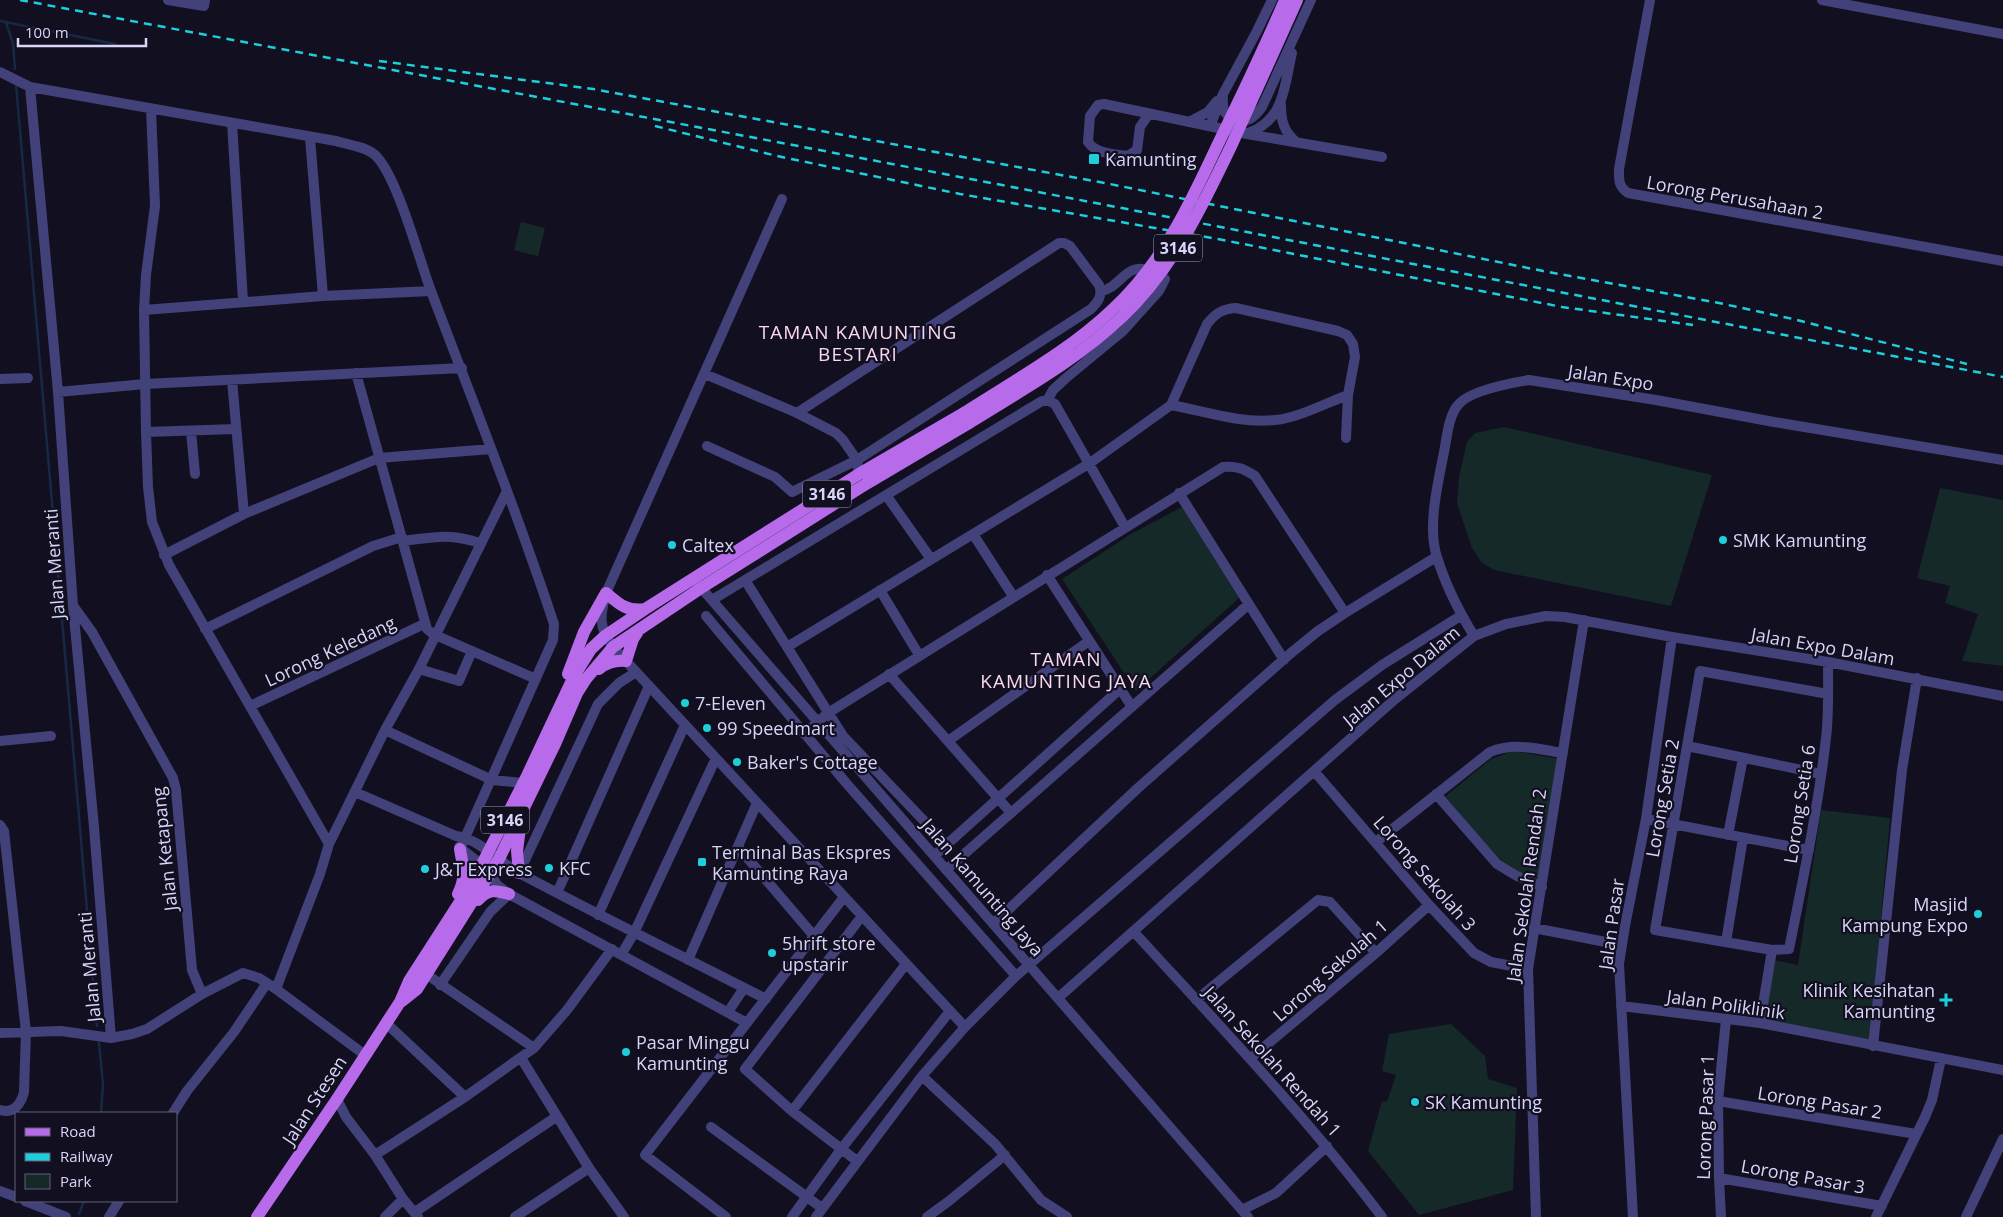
<svg xmlns="http://www.w3.org/2000/svg" width="2003" height="1217" viewBox="0 0 2003 1217" font-family="'Open Sans',sans-serif">
	<style>
		.green { fill: #142928 }
		.lines { fill: none; stroke-linecap: round; stroke-linejoin: round }
		.stream { stroke: #162944; stroke-width: 2.5 }
		.street { stroke: #424179; stroke-width: 10 }
		.primary { stroke: #b76bea; stroke-width: 12 }
		.rail { stroke: #1ecedb; stroke-width: 2.5; stroke-dasharray: 8 6; stroke-linecap: butt }
		.primary-bridge { stroke: #b76bea; stroke-width: 12 }
		.poi-dot { fill: #1ecedb; stroke: #121020; stroke-width: 2 }
		.labels { text-anchor: middle; dominant-baseline: central; stroke-width: 4.5; stroke-linejoin: round; paint-order: stroke }
		.shield { fill: #121020; stroke: #9d9ab8; stroke-width: 1 }
		.shield-label { font-size: 16px; font-weight: bold; fill: #d8d5f9 }
		.poi-label { font-size: 18px; fill: #d8d5f9; stroke: #121020; text-anchor: start }
		.street-label { font-size: 18px; fill: #d8d5f9; stroke: #121020 }
		.neighbourhood-label { font-size: 19px; letter-spacing: 1px; fill: #f9d7ee; stroke: #121020 }
	</style>
	<rect width="100%" height="100%" fill="#121020"/>
	<path class="green" d="M 521,222 L 545,228 L 538,256 L 514,250 Z
		M 1504,427 L 1712,475 L 1671,606 L 1494,570 L 1481,562 L 1472,548 L 1457,503 L 1459,477 L 1467,442 L 1475,433 Z
		M 1940,488 L 2003,500 L 2003,666 L 1962,661 L 1978,614 L 1945,603 L 1950,586 L 1917,578 Z
		M 1182,507 L 1239,598 L 1136,691 L 1062,579 L 1131,534 Z
		M 1514,751 L 1559,759 L 1538,879 C 1499,869 1469,828 1441,800 L 1491,759 Z
		M 1821,810 L 1890,818 L 1870,1039 L 1764,1020 L 1774,960 L 1798,965 Z
		M 1451,1024 L 1485,1056 L 1488,1079 L 1517,1088 L 1513,1190 L 1419,1215 L 1368,1151 L 1382,1101 L 1387,1102 L 1396,1075 L 1382,1071 L 1389,1034 Z"/>
	<g class="lines">
		<path class="stream" d="M 0,21 L 115,44
			M 6,22 L 13,44 L 15,69
			M 16,84 L 97,1026
			M 99,1043 L 103,1084 L 101,1113
			M 79,1214 L 84,1201"/>
		<path class="street" d="M 168,0 L 204,6 L 205,0
			M 1650,0 L 1619,169 C 1619,180 1618,186 1628,193 L 2003,261
			M 1822,0 L 2003,34
			M 0,72 L 30,87 L 336,141 C 348,145 365,146 375,155 C 397,175 419,259 431,291 C 473,402 517,512 554,624 L 553,640 L 460,849
			M 30,87 L 58,392 L 73,606 L 94,827 L 111,1038
			M 1223,94 C 1223,99 1222,105 1224,110 C 1225,115 1229,116 1232,118 C 1246,125 1254,118 1262,107 L 1311,0
			M 1281,105 C 1281,122 1284,131 1296,142
			M 151,109 L 155,206 L 146,275 L 144,310 L 146,432 L 148,487 L 152,522 L 169,565 L 329,844
			M 1149,114 L 1140,127 L 1137,150 L 1128,156 C 1114,154 1096,154 1088,142 L 1090,116 L 1098,105 L 1104,104 L 1247,134 L 1382,157
			M 1189,122 L 1208,112 L 1217,101
			M 232,123 L 243,301
			M 1210,126 L 1223,94 L 1257,31 L 1272,0
			M 1248,133 C 1285,120 1284,86 1292,53
			M 310,138 L 323,296
			M 782,199 L 606,593 C 600,616 598,626 613,647 L 965,1027
			M 144,310 L 323,296 L 431,291
			M 356,373 L 427,629 L 433,634 L 536,679
			M 705,374 L 797,413 L 836,433 L 843,440 L 857,460 L 859,474
			M 0,379 L 28,378
			M 232,380 L 244,514
			M 58,392 L 145,384 L 462,368
			M 1047,401 L 1053,390 L 1066,378 L 1123,331 L 1159,291 L 1165,279 C 1162,275 1157,273 1152,271 C 1124,261 1123,287 1101,291
			M 1171,405 L 1207,324 C 1216,313 1222,309 1236,308 L 1338,331 L 1347,335 L 1353,344 L 1355,357 L 1348,395 L 1346,438
			M 191,431 L 195,474
			M 146,432 L 236,429
			M 707,446 L 775,477 L 792,492 L 857,460 L 1091,309 C 1098,302 1103,296 1099,285 L 1070,246 L 1064,243 L 1059,243 L 797,413
			M 1179,493 L 1284,660
			M 886,495 L 931,559
			M 973,534 L 1013,596
			M 403,541 C 436,537 448,533 480,543
			M 164,555 L 244,514 L 379,458 L 491,449
			M 1047,575 L 1132,707
			M 745,580 L 843,736 L 947,845
			M 697,583 L 1248,1217
			M 880,590 L 919,655
			M 712,600 L 1042,401 L 1049,401 L 1055,404 L 1125,527
			M 74,607 L 92,632 L 173,778 L 176,790 L 192,970 L 202,994
			M 706,616 L 847,784 L 1016,976
			M 205,629 L 373,546 L 402,537
			M 1474,636 C 1460,613 1445,584 1437,557 C 1427,527 1438,483 1444,452 C 1447,438 1448,417 1458,405 C 1469,391 1511,383 1529,380 L 1656,400 L 1774,422 L 2003,460
			M 787,647 L 1090,463 L 1171,405 C 1204,411 1241,424 1275,420 C 1298,418 1326,403 1348,395
			M 419,669 L 459,681 L 472,651
			M 889,674 L 1011,813
			M 1828,694 L 1700,671 L 1655,930 L 1772,950 L 1789,949 C 1803,879 1818,809 1826,738 C 1829,713 1828,687 1828,662
			M 250,706 L 424,624
			M 385,730 L 492,780 L 523,783
			M 804,734 L 828,713 L 1223,467 C 1236,466 1243,468 1255,476 L 1345,613
			M 0,741 L 51,736
			M 948,741 L 1089,641
			M 1687,746 L 1821,774
			M 1314,771 L 1429,905 L 1474,953 L 1491,962 L 1528,969
			M 355,792 L 456,836 C 480,839 500,863 521,874 C 602,917 684,957 766,999
			M 1436,794 L 1497,864 L 1517,876 L 1542,887
			M 1646,819 L 1809,850
			M 0,825 L 4,831 L 26,1032 L 24,1092 C 21,1104 14,1114 0,1110
			M 1728,835 L 1743,758
			M 1376,842 L 1490,752 C 1514,742 1538,749 1563,753
			M 459,847 L 492,873 L 496,884 L 509,894 L 747,1023
			M 738,847 L 814,936
			M 934,856 L 1120,689
			M 946,870 L 1249,604
			M 519,873 L 598,704 L 619,683 L 636,672
			M 557,893 L 649,686
			M 598,915 L 685,725
			M 993,924 L 1138,788 L 1291,653 L 1318,631 L 1345,613 L 1436,557
			M 1534,928 L 1621,945
			M 1134,932 C 1219,1025 1306,1116 1382,1217
			M 1726,942 L 1743,838
			M 621,955 L 634,933 L 716,758
			M 688,960 L 757,803
			M 426,974 L 534,1048
			M 440,985 L 490,912 L 509,894
			M 276,989 L 320,874 L 329,844 L 385,730 L 419,669 L 507,491
			M 1058,998 L 1394,700 L 1474,636 L 1506,624 L 1546,616 L 1565,617 L 1672,637 L 1828,662 L 2003,696
			M 1196,1000 L 1318,900 L 1330,902 L 1376,953
			M 1621,1006 L 1760,1023 L 2003,1070
			M 728,1012 L 744,988
			M 386,1023 L 465,1097
			M 1760,1023 L 1772,950
			M 0,1033 L 61,1031 L 111,1038 L 132,1034 L 147,1029 L 202,994 L 243,973 L 259,978 L 276,989 L 365,1055
			M 1873,1046 L 1902,770 L 1917,678
			M 521,1058 L 589,1168 L 624,1217
			M 1251,1058 L 1376,953 L 1429,905
			M 922,1076 L 995,1144 L 1041,1200 L 1067,1217
			M 337,1099 L 346,1117 L 375,1155 L 403,1199 L 418,1217
			M 1718,1101 L 1916,1134
			M 792,1111 L 906,964
			M 173,1113 L 187,1091 L 234,1032 L 267,983
			M 711,1127 L 822,1208
			M 375,1155 L 465,1097 L 534,1048 L 567,1010 L 612,949
			M 857,1161 L 792,1111 L 745,1069 L 862,916
			M 1719,1178 L 1882,1206
			M 0,1191 L 16,1197
			M 25,1201 L 66,1217
			M 1242,1210 L 1276,1193 L 1327,1146
			M 415,1212 L 556,1117
			M 109,1217 L 119,1201
			M 385,1217 L 403,1199
			M 515,1217 L 589,1168
			M 726,1217 L 645,1155 L 844,897
			M 792,1217 L 842,1148 L 950,1011
			M 816,1217 L 922,1076 L 965,1027 L 1016,976 L 1335,700 L 1382,665 L 1462,615
			M 927,1217 L 949,1201 L 1005,1155
			M 1536,1217 L 1528,969 L 1584,620
			M 1633,1217 L 1619,964 L 1625,926 L 1646,819 L 1672,637
			M 1721,1217 L 1719,1178 L 1718,1101 L 1726,1019
			M 1876,1217 L 1925,1117 L 1932,1100 L 1941,1059
			M 1966,1217 L 2003,1139"/>
		<path class="primary" d="M 599,669 C 607,662 615,660 626,661 L 633,639 L 637,633
			M 568,674 L 584,632 L 606,593 C 619,604 627,612 645,609
			M 519,873 L 517,851 L 520,828
			M 458,894 C 467,875 463,868 460,849
			M 478,900 C 488,889 495,890 509,894
			M 402,1001 L 417,989 L 499,859 L 555,744 L 577,693 L 586,679 L 613,647 L 701,588 L 866,484 L 969,423
			M 257,1217 L 337,1099 L 400,1002 L 409,981 L 474,880 L 526,778 L 574,676 L 591,649 L 605,636 L 645,609 L 859,474 L 964,413"/>
		<path class="rail" d="M 20,0 L 793,145 L 2003,377
			M 379,61 L 593,89 L 1110,184 L 1543,271 L 1719,303 L 1793,319 L 1967,364
			M 655,126 L 777,156 L 960,194 L 1218,239 L 1562,307 L 1693,325"/>
		<path class="primary-bridge" d="M 964,413 C 1015,380 1069,351 1113,309 C 1162,264 1190,204 1218,144 C 1241,97 1264,49 1285,0
			M 969,423 C 1022,390 1077,360 1122,317 C 1173,269 1203,205 1233,142 C 1254,95 1276,47 1297,0"/>
	</g>
	<g class="poi-dot">
		<rect x="1088" y="153" width="12" height="12" rx="2.5"/>
		<circle cx="1723" cy="540" r="5"/>
		<circle cx="672" cy="545" r="5"/>
		<circle cx="685" cy="703" r="5"/>
		<circle cx="707" cy="728" r="5"/>
		<circle cx="737" cy="762" r="5"/>
		<rect x="697" y="857" width="10" height="10" rx="2.5"/>
		<circle cx="549" cy="868" r="5"/>
		<circle cx="425" cy="869" r="5"/>
		<circle cx="1978" cy="914" r="5"/>
		<circle cx="772" cy="953" r="5"/>
		<path d="M1943.5 992.5h5v5h5v5h-5v5h-5v-5h-5v-5h5z"/>
		<circle cx="626" cy="1052" r="5"/>
		<circle cx="1415" cy="1102" r="5"/>
	</g>
	<g class="labels">
		<g class="shield">
			<rect x="1154" y="234.5" width="48" height="27" rx="4"/>
			<rect x="803" y="480.5" width="48" height="27" rx="4"/>
			<rect x="481" y="806.5" width="48" height="27" rx="4"/>
		</g>
		<g class="shield-label">
			<text x="1178" y="248">3146</text>
			<text x="827" y="494">3146</text>
			<text x="505" y="820">3146</text>
		</g>
		<g class="poi-label">
			<text x="1105" y="159">Kamunting</text>
			<text x="1733" y="540">SMK Kamunting</text>
			<text x="682" y="545">Caltex</text>
			<text x="695" y="703">7-Eleven</text>
			<text x="717" y="728">99 Speedmart</text>
			<text x="747" y="762">Baker's Cottage</text>
			<text x="712" y="852">Terminal Bas Ekspres<tspan x="712" dy="21">Kamunting Raya</tspan></text>
			<text x="559" y="868">KFC</text>
			<text x="435" y="869">J&amp;T Express</text>
			<text x="1968" y="904" text-anchor="end">Masjid<tspan x="1968" dy="21">Kampung Expo</tspan></text>
			<text x="782" y="943">5hrift store<tspan x="782" dy="21">upstarir</tspan></text>
			<text x="1935" y="990" text-anchor="end">Klinik Kesihatan<tspan x="1935" dy="21">Kamunting</tspan></text>
			<text x="636" y="1042">Pasar Minggu<tspan x="636" dy="21">Kamunting</tspan></text>
			<text x="1425" y="1102">SK Kamunting</text>
		</g>
		<g class="street-label">
			<text transform="translate(1735 197) rotate(10)">Lorong Perusahaan 2</text>
			<text transform="translate(1611 377) rotate(9)">Jalan Expo</text>
			<text transform="translate(54 564) rotate(-94)">Jalan Meranti</text>
			<text transform="translate(1823 646) rotate(10)">Jalan Expo Dalam</text>
			<text transform="translate(330 651) rotate(-25)">Lorong Keledang</text>
			<text transform="translate(1401 676) rotate(-40)">Jalan Expo Dalam</text>
			<text transform="translate(1662 798) rotate(-80)">Lorong Setia 2</text>
			<text transform="translate(1799 804) rotate(-81)">Lorong Setia 6</text>
			<text transform="translate(164 849) rotate(-96)">Jalan Ketapang</text>
			<text transform="translate(1425 873) rotate(49)">Lorong Sekolah 3</text>
			<text transform="translate(1526 885) rotate(-82)">Jalan Sekolah Rendah 2</text>
			<text transform="translate(983 887) rotate(49)">Jalan Kamunting Jaya</text>
			<text transform="translate(1611 924) rotate(-82)">Jalan Pasar</text>
			<text transform="translate(89 967) rotate(-95)">Jalan Meranti</text>
			<text transform="translate(1330 970) rotate(-41)">Lorong Sekolah 1</text>
			<text transform="translate(1726 1004) rotate(8)">Jalan Poliklinik</text>
			<text transform="translate(1273 1061) rotate(48)">Jalan Sekolah Rendah 1</text>
			<text transform="translate(314 1100) rotate(-57)">Jalan Stesen</text>
			<text transform="translate(1820 1102) rotate(9)">Lorong Pasar 2</text>
			<text transform="translate(1705 1117) rotate(-88)">Lorong Pasar 1</text>
			<text transform="translate(1803 1176) rotate(10)">Lorong Pasar 3</text>
		</g>
		<g class="neighbourhood-label">
			<text x="858" y="332">TAMAN KAMUNTING<tspan x="858" dy="22">BESTARI</tspan></text>
			<text x="1066" y="659">TAMAN<tspan x="1066" dy="22">KAMUNTING JAYA</tspan></text>
		</g>
	</g>
	<rect x="15" y="1112" width="162" height="90" fill="#121020" stroke="#615f77"/>
	<rect x="25" y="1128" width="25" height="8" fill="#b76bea" stroke="#615f77"/>
	<text x="60" y="1137" font-size="15" fill="#d8d5f9">Road</text>
	<rect x="25" y="1153" width="25" height="8" fill="#1ecedb" stroke="#615f77"/>
	<text x="60" y="1162" font-size="15" fill="#d8d5f9">Railway</text>
	<rect x="25" y="1174" width="25" height="15" fill="#142928" stroke="#615f77"/>
	<text x="60" y="1187" font-size="15" fill="#d8d5f9">Park</text>
	<path d="M18 38v8h128v-8" fill="none" stroke="#d8d5f9" stroke-width="2.5"/>
	<text x="25" y="38" font-size="15" fill="#d8d5f9" stroke="#121020" stroke-width="4" paint-order="stroke">100 m</text>
</svg>
